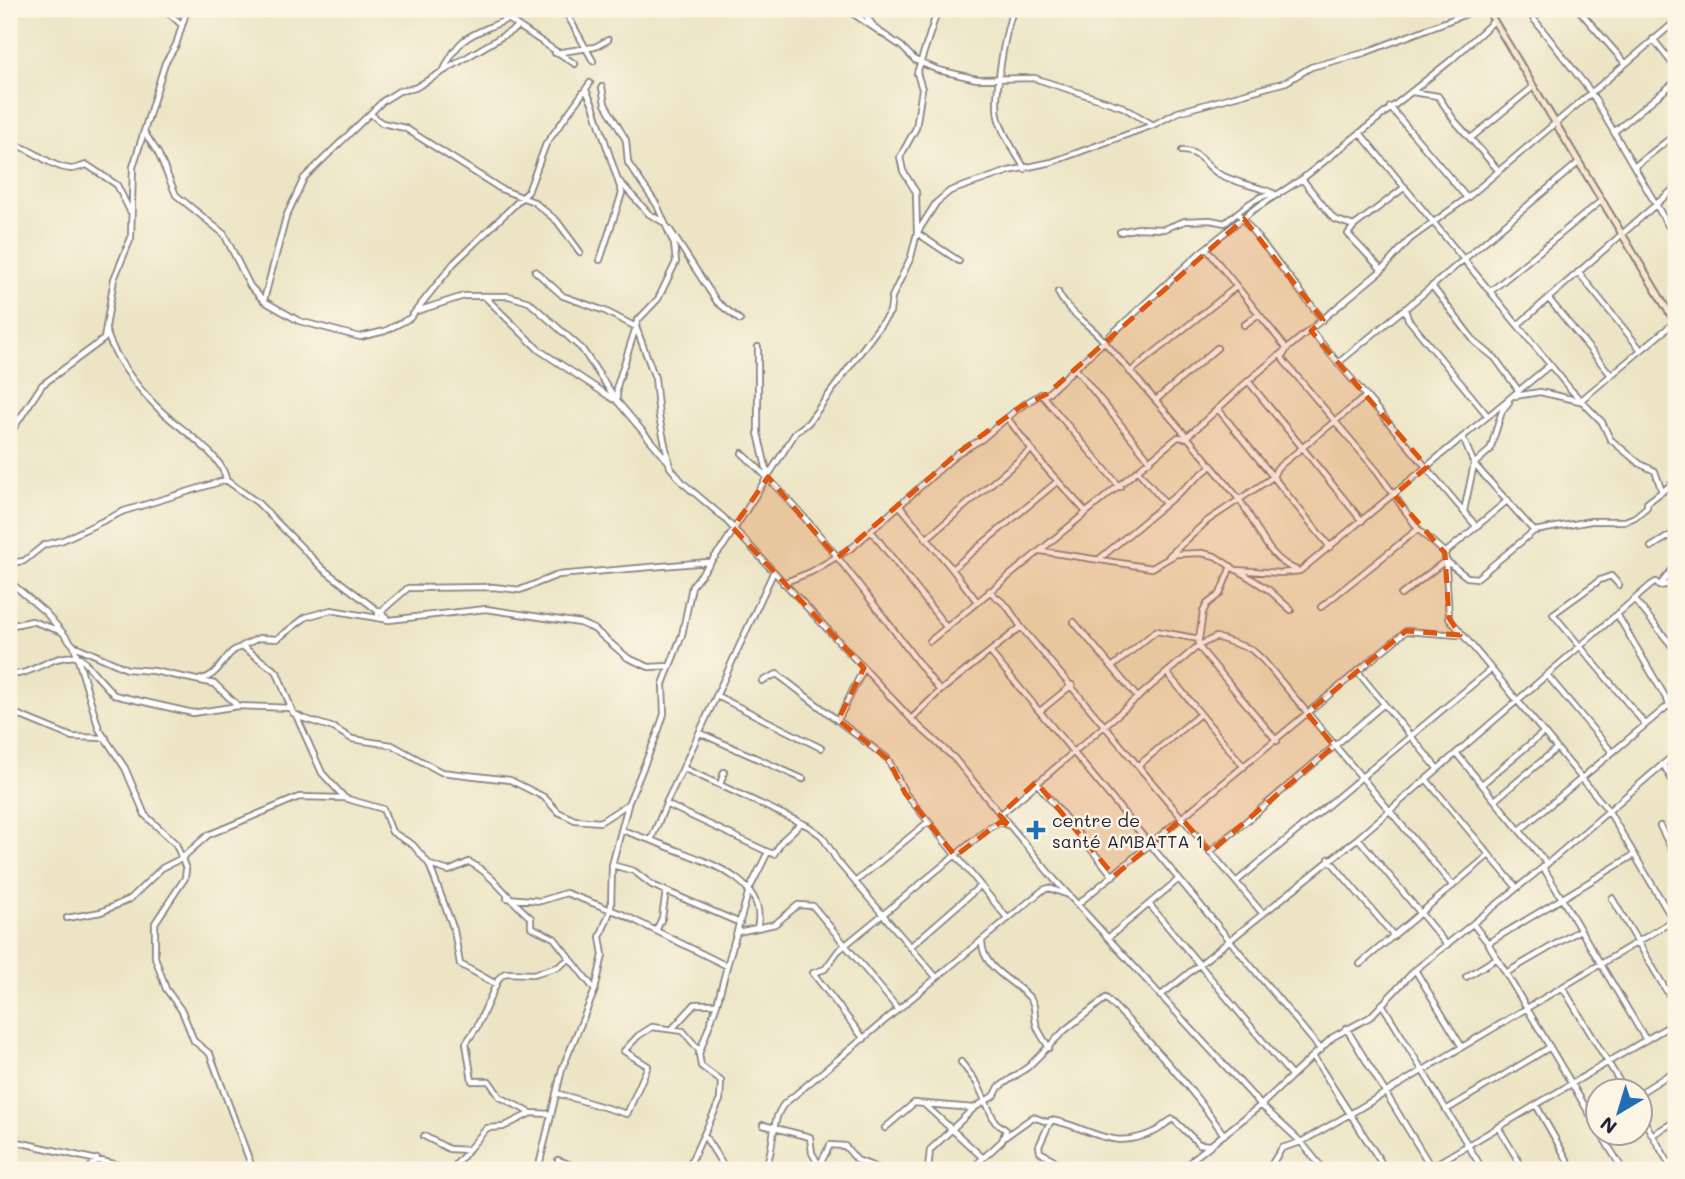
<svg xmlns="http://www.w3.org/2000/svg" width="1685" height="1179" viewBox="0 0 1685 1179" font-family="Mali,sans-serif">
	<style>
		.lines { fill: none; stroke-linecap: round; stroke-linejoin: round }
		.street-casing { stroke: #878380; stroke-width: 8 }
		.secondary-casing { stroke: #878380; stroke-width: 9 }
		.street { stroke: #fff; stroke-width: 4.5 }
		.secondary { stroke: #fbe5cf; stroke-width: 5 }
		.marked { fill: #de560e; fill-opacity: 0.2; stroke: #de560e; stroke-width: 5; stroke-dasharray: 14 9; stroke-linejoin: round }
		.poi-dot { fill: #1f6fb2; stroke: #fcf5e5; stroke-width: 2.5 }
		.labels { text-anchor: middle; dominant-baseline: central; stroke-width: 5; stroke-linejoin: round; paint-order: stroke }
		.poi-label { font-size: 18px; fill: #22223b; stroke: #fcf5e5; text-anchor: start }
	</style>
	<rect width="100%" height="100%" fill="#fcf5e5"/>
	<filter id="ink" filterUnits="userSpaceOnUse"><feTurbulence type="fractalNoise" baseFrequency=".0143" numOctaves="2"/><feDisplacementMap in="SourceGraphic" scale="14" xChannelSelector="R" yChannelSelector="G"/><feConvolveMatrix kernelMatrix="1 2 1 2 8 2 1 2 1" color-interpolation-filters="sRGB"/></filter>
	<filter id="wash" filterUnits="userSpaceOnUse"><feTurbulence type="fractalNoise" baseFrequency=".00686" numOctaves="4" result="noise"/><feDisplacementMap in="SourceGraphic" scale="28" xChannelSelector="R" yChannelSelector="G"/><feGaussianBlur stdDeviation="1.57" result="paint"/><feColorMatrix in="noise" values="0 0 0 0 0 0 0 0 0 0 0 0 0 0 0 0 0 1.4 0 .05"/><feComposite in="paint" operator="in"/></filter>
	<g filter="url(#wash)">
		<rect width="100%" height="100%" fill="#ece4c4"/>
	</g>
	<g filter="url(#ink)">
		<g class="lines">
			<defs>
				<path id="street" d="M 164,9 L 182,25
					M 501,9 L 508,19 L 575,64
					M 564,9 L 593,61
					M 736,9 L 760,13 L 788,9
					M 846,9 L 901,46 L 915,60 L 938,70 L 977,79 L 1034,78 L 1123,107 L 1153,125
					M 861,9 L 875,28
					M 938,9 L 917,73 L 922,89 L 916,128 L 900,157 L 903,171 L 916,192 L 917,233 L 959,261
					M 1014,9 C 1005,28 994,96 998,116 C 1002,134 1016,153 1025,169
					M 1526,9 L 1590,91 L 1676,239
					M 1578,9 L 1625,63
					M 1653,39 L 1676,68
					M 555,53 L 595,47 L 608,40
					M 444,70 C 460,33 474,35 508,19
					M 602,87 L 605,104 L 626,140 L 628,163 L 657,205 L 674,244 L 676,262 L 658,299 L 637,321 L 636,327 L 655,378 L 659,417 L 670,467 L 683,483 L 723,517 L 911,719 L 954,758 L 1054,879 L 1261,1105 L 1301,1142 L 1324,1170
					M 586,90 L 593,105 L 622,193 L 600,260
					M 1412,92 L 1438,96 L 1454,120 L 1499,171
					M 1390,107 L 1467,198
					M 372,115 L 382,123 L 405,128 L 501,189 L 534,202 L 557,221 L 580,252
					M 1615,131 L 1676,81
					M 144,132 L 158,153 L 176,195 L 224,234 L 250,286 L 264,301 L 299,321 L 360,337 L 385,331 L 410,318 L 454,263 L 528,192 L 546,144 L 590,83
					M 1360,133 L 1570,389 L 1602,422 L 1610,439 L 1640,464 L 1655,471 L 1662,492
					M 1471,138 L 1533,87
					M 9,145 C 32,145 47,167 71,169 C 76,169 82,166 87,165 L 117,185 L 130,211
					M 1182,151 C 1201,151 1205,166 1219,174 C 1236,183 1256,186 1273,193
					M 1635,166 L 1676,134
					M 1302,179 L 1334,219 L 1354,226 L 1348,234 L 1382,270
					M 620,182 L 649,214 L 665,223
					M 1239,214 L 1323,320
					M 1354,226 L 1405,187
					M 670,230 L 717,302 L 740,320
					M 1120,232 L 1138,228 L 1164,229 L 1185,221 L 1210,220 L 1225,223 C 1238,213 1260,190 1278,195
					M 1206,248 L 1287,349 L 1282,357 L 1284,361 L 1377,471 L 1418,529 L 1445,553 L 1449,618 L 1608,810 L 1676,925
					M 535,271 L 563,296 L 605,311 L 636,327 L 617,386 L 617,399
					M 1578,272 L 1641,350
					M 1432,286 L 1475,342 L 1495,358 L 1519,391
					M 1491,291 L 1601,201
					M 1058,292 C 1066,311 1088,323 1102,339 C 1147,391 1195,444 1238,498 C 1258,524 1265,559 1299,571
					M 484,296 L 539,350 L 613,399
					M 1548,298 L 1611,375
					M 264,300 L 286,217 L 304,178 L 383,101 L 399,91 L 415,88 L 518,27
					M 417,311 L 464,296 L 509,296 L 529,302 L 582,349 L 617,401 L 667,460
					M 1519,324 L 1676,187
					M 1244,325 L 1259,314
					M 106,331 C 116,360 135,385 157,407 C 175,426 224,455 226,480 L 258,503 L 323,569 L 386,617
					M 1311,331 L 1476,526
					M 758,347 L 758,433 L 768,476
					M 1338,363 L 1404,309
					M 1075,368 L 1150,461
					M 1130,372 L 1236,287
					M 1248,381 L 1362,521
					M 1041,394 L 1120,487
					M 1515,396 L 1540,392 L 1580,401 L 1675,322
					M 1156,400 L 1217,348
					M 1218,409 L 1330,547
					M 1487,415 L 1408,319 L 1405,309 L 1578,163
					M 1008,419 L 1045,467 L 1086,512
					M 9,435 L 42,385 L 104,339 L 114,279 L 131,238 L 133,167 L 165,63 L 176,45 L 187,9
					M 1463,438 L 1474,464 L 1534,531
					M 742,453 C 818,523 877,610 940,691
					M 1138,471 L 1164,502
					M 900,506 L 952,569 L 1058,481
					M 1464,511 L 1474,464 L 1490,450 L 1502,411 L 1509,402
					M 872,532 L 947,628
					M 926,539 L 1031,450
					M 1651,547 L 1676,532
					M 1041,551 L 1152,568 L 1176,554 L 1202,553 L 1215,556 L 1236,570 L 1281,573 L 1300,571 L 1550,365
					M 1445,553 L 1508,500
					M 1169,556 L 1207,521 L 1273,477 L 1277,468 L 1365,397
					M 1098,560 L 1210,467
					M 1445,560 L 1467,577 L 1477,578 L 1534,531 L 1591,521 L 1625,521 L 1635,517 L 1647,507 L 1647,503 L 1676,481
					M 9,563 L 24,561 L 44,545 L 63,540 L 124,511 L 226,480
					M 1231,566 L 1220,594 L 1207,604 L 1203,612 L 1198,646 L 1277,741
					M 952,569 L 976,600
					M 1239,571 L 1269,590 L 1291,610
					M 9,581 L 46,613 L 74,646 L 99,729 L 125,768 L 145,815 L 176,844 L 186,869 L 185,878 L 155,923 L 155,957 L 166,989 L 182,1011 L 194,1041 L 210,1054 L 253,1170
					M 783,583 L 811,572 L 853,547 L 958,453 L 982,439 L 1020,407 L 1041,394 L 1047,394 L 1201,252 L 1253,210 L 1302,179 L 1450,61 L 1494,21
					M 1619,585 L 1611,576 L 1600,580 L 1553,614 L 1645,724
					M 1660,585 L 1671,571 L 1676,569
					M 989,591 L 1007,606 L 1021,627 L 1263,914
					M 1401,595 L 1445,561
					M 1635,600 L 1676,651
					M 1321,607 L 1418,529
					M 378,614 L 408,588 L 493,587 L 520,590 L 558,575 L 708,562
					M 1618,616 L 1676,715
					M 1074,622 L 1138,698
					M 9,626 L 32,621 L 60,631
					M 930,641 L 1178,437 L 1185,438 L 1197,428 L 1248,381 L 1382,270 L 1410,239 L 1467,198 L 1676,21
					M 75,646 L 127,669 L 154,671 L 215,684 L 238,706 L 291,708
					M 242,646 L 259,638 L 277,639 L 306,617 L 331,610 L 389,620 L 486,609 L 580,623 L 594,629 L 628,658 L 649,667 L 670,666
					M 990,652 L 1321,1050
					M 1112,667 L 1156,631 L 1199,639
					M 1357,671 L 1437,768
					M 1167,673 L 1244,767
					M 9,675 C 35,675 50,653 80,657 L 114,695 L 193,713 L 238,706
					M 1547,675 L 1612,752
					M 201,679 C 222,676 224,649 243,647 L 277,672 L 293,713 L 302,718 L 334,728 L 352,739 L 392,745 L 441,772 L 510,780 L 544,797 L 558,812 L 575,820 L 600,822 L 628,804 L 658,732 L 664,714 L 663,684 L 682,635 L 692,586 L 724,545 L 796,432 L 808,423 L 890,312 L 892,297 L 911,257 L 917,233 L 936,203 L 950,191 L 1009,171 L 1052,162 L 1153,125 L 1178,112 L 1286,82 L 1311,67 L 1364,53 L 1479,9
					M 762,681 L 777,674 L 888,759 L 905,793 L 1008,919
					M 717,696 L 821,748
					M 9,711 L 72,737 L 106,738
					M 1040,711 L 1072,685
					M 296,715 L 322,773 L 344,797
					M 911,719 L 940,691 L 1021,627
					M 838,720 L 864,668
					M 700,733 L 803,779
					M 1456,753 L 1547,864
					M 1663,764 L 1676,787
					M 1139,765 L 1200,714
					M 683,768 L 773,573
					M 724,772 L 720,785 L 808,826 L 822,836 L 838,862 L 936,977
					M 1426,779 L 1517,888
					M 1036,782 L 1113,876
					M 1482,784 L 1543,733
					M 1495,800 L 1556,749
					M 666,803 L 683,768 L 720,785
					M 1000,815 L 1198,646 L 1216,637 L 1251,649 L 1263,660 L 1453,886
					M 1660,826 L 1676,858
					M 622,830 L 650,840
					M 1520,830 L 1676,699
					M 1358,838 L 1447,945
					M 768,852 L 774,854 L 782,841 L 801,823
					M 1210,852 L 1384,704
					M 1329,859 L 1394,936
					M 430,865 L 449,871 L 469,862 C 493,874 509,900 531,918 L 531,927 L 554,938 L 595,990
					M 612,865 L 634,871 L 652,885 L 740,923
					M 1543,867 L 1646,1040
					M 855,882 L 928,822
					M 1236,882 L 1490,670
					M 507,898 L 541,901 L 566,893 L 622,914 L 727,966 L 749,890 L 768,852 L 666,804 L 651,840 C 688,857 771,874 757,928 L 775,924 L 798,905 L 813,906 L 898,1009
					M 1612,898 L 1676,1007
					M 1078,904 L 1406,631 L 1459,635
					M 1149,904 L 1291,1075
					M 67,918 L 101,912 L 130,899 L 162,868 L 182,858 L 208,835 L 299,797 L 344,798 L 383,809 L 392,832 L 413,845 L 429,864 L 454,930 L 460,964 L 496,984
					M 1473,924 L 1488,943 L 1598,1128
					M 656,931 L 662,918 L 666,891
					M 738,932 L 757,928
					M 1109,937 L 1179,879
					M 1488,943 L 1634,855
					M 910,947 L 980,886
					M 1360,964 L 1489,855
					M 1415,970 L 1462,1047
					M 1506,973 L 1580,930
					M 1466,977 L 1497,958
					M 1563,988 L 1626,1092
					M 1160,996 L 1358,838 L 1651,585 L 1656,582 L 1659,586 L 1671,584 L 1676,588
					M 1382,1004 L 1483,1170
					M 1346,1028 L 1431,1167
					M 672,1029 L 695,1004 L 717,1004 L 727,966
					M 864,1039 L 813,973 L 825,969 L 838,951 L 990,827 L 1002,822 L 1007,825
					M 1049,1048 C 1045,1040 1037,1031 1036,1023 C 1033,1013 1037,1006 1029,997 C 1013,980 981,968 982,940 L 1043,890 L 1049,888 L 1066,894
					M 1313,1056 L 1386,1170
					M 961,1062 L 977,1083 L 995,1122 L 1006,1130 L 1002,1141 L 970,1170
					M 556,1093 L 627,1114 L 648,1066 L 624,1051 L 638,1036 L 652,1027 L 683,1031 L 699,1050
					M 1640,1093 L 1676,1070
					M 924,1104 L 982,1157
					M 1536,1105 L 1573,1170
					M 1446,1110 L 1550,1047
					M 531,1113 L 500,1097 L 489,1081 L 472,1081 L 466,1043 L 477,1027 L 499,978 L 505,973 L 533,974 L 558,967 L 569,959
					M 1640,1114 L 1673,1170
					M 763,1125 L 810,1137 L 812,1153 L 819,1165
					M 1498,1127 L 1524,1170
					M 885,1128 L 914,1103 L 974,1108 L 995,1095 L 999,1087 L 1028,1067 L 1065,1030 L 1106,998 C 1149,1040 1190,1085 1224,1135
					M 1601,1134 L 1623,1170
					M 704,1135 L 726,1170
					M 1652,1135 L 1676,1121
					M 424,1136 L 449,1149 L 468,1150 L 487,1128 L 503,1127 L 531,1113 L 551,1114
					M 1005,1137 L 1033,1117 L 1050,1123
					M 9,1140 L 141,1170
					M 558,1160 L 584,1170
					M 88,1170 L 97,1159
					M 451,1170 L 468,1151
					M 538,1170 L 562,1069 L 595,990 L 603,955 L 600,937 L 611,909 L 612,865 L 628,805
					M 687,1170 L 720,1100 L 721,1081 L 701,1066 L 699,1054 L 717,1004
					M 764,1170 C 776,1149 769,1123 784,1104 L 982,940
					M 817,1170 L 830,1145 L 845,1146 L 857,1160 L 883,1170
					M 928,1170 L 930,1150 L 974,1108
					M 1055,1170 L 1054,1160 L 1040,1152 L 1039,1146 L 1051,1120 C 1091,1127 1110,1153 1156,1131 C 1162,1128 1166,1122 1173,1119 L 1199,1144 L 1209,1145
					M 1184,1170 L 1193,1159 L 1261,1105 L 1333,1037 L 1370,1017 L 1415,970 L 1547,864 L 1676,753
					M 1268,1170 L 1282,1148 L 1301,1142 L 1350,1114 L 1676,919
					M 1426,1170 L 1676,1022"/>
				<path id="secondary" d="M 1487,9 L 1676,324"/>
			</defs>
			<use href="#street" class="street-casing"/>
			<use href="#secondary" class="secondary-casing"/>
			<use href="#street" class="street"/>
			<use href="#secondary" class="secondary"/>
		</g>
	</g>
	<path class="marked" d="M 1244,219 L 1323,320 L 1311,331 L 1427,467 L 1394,495 L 1445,553 L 1449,618 L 1460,635 L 1406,631 L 1307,713 L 1334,746 L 1210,852 L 1182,819 L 1114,876 L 1036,782 L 1000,815 L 1011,828 L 1002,821 L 955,856 L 905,793 L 888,759 L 838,720 L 864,668 L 733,528 L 768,477 L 837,558 L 958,453 L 1020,407 L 1047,394 Z"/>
	<path class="poi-dot" d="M1032.5 819.5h7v7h7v7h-7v7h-7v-7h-7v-7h7z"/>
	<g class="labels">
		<g class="poi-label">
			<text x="1052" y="820">centre de<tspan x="1052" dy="21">santé AMBATTA 1</tspan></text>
		</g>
	</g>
	<rect width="1685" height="1179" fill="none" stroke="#fcf5e5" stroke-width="35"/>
	<g transform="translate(1619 1112) rotate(218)"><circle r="33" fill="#fcf5e5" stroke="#a5a1a1" stroke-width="2"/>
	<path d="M0-5L12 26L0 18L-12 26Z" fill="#1f6fb2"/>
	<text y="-10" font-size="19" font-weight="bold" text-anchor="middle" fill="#22223b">N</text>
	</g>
</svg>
